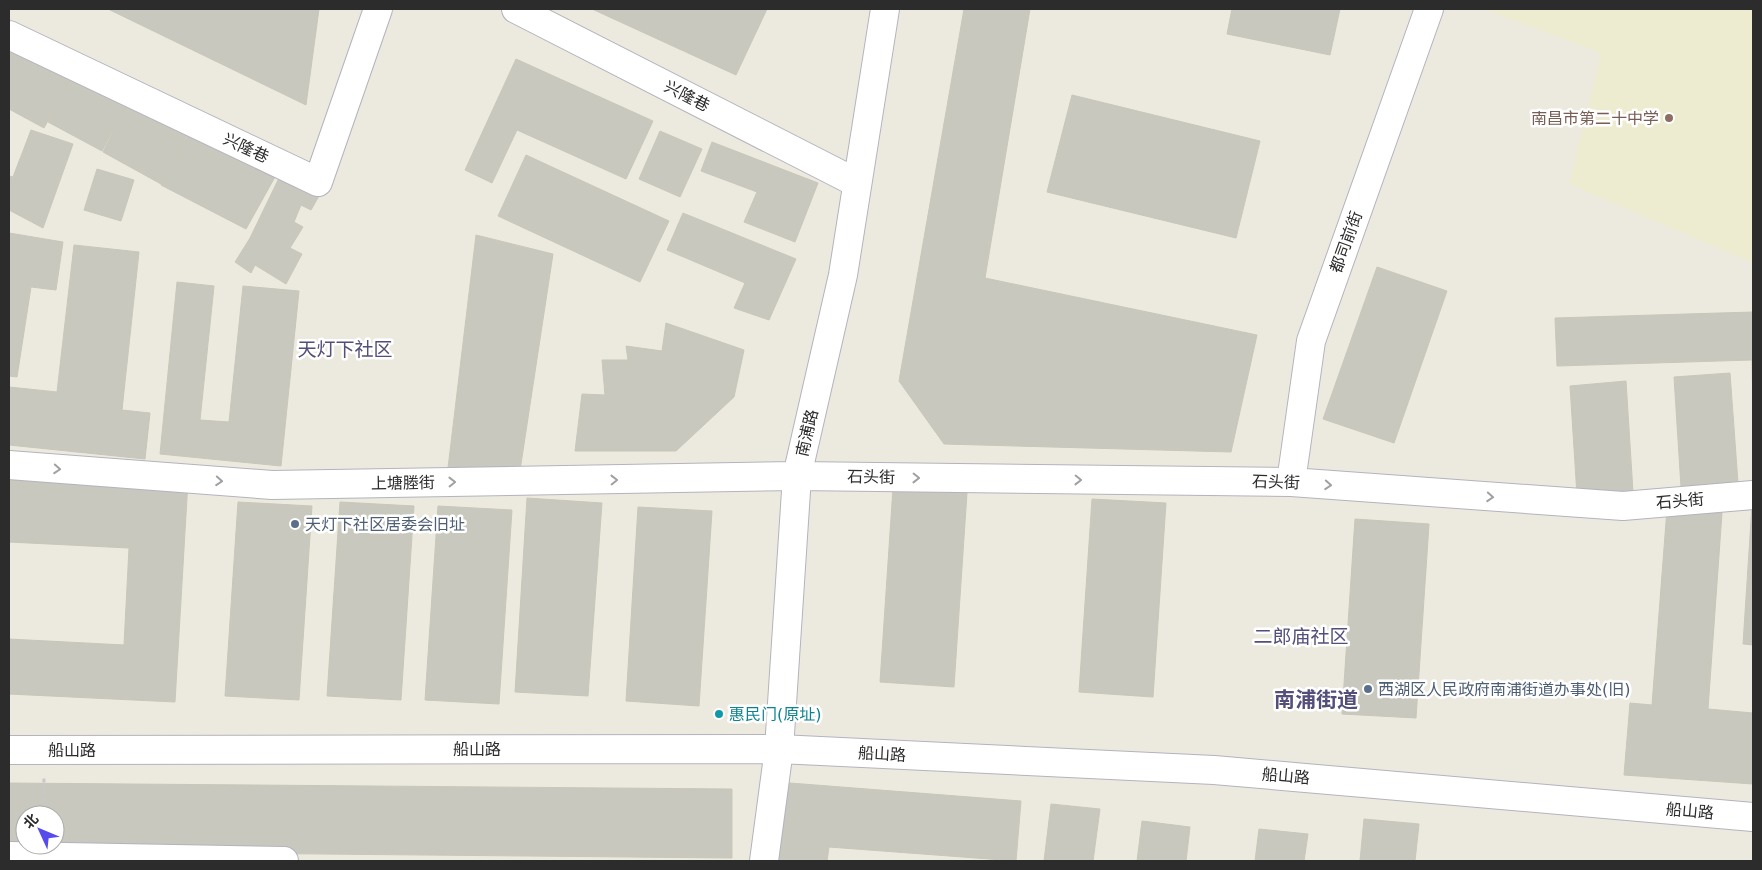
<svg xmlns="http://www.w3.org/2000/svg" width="1762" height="870" viewBox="0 0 1762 870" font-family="'DejaVu Sans','Noto Sans SC',sans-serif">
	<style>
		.education { fill: #edebd0 }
		.building { fill: #c8c8be; stroke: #c8c7b9; fill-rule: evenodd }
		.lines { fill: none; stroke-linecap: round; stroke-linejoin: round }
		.minor-casing { stroke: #b4b3be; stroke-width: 30 }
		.path { stroke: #c8c8c8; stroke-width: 3; stroke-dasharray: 4 2.5; stroke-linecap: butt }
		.minor { stroke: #fff; stroke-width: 28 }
		.oneway { stroke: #a0a0a0 }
		.education-dot { fill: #8d6e63; stroke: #fff; stroke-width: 2 }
		.service-dot { fill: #5c6f8a; stroke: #fff; stroke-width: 2 }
		.culture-dot { fill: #0f9aa8; stroke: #fff; stroke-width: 2 }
		.labels { text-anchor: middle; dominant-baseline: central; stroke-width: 5; stroke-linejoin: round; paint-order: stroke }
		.street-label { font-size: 16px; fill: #2c2c2c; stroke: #fff }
		.education-label { font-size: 16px; fill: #785e54; stroke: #fff; text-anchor: end }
		.service-label { font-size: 16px; fill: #4e5e75; stroke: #fff; text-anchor: start }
		.culture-label { font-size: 16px; fill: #0d838f; stroke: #fff; text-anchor: start }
		.quarter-label { font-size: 19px; fill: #534f7a; stroke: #fff }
		.district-label { font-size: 21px; font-weight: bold; fill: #534f7a; stroke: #fff }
	</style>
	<rect width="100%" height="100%" fill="#eceadf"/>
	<path class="education" d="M 1484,9 L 1753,9 L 1753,263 L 1569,184 L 1601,53 Z"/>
	<path class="building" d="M 108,9 L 319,9 L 306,105 Z
		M 592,9 L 767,9 L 736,75 Z
		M 964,9 L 1030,9 L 985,278 L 1257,335 L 1231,452 L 944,444 L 899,381 Z
		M 1232,9 L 1340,9 L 1330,55 L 1227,34 Z
		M 9,43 L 71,78 L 44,128 L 9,109 Z
		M 516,59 L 653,121 L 626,179 L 517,130 L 492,183 L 465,170 Z
		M 72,77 L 126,106 L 102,151 L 48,122 Z
		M 1072,95 L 1260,141 L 1236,238 L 1047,192 Z
		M 126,106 L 187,135 L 161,184 L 103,152 Z
		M 31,130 L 73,144 L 43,228 L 9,210 L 9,176 L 13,177 Z
		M 660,131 L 702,149 L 680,197 L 639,179 Z
		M 188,135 L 275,177 L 246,229 L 161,185 Z
		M 712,142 L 818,183 L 795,242 L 744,222 L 757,192 L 701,171 Z
		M 526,155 L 669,221 L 640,282 L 498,216 Z
		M 97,169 L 134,180 L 121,221 L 84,210 Z
		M 279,178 L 319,196 L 311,210 L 301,205 L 294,222 L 303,227 L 290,248 L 302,254 L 286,284 L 255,265 L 251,273 L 235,262 L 250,238 Z
		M 683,213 L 796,259 L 769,320 L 734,308 L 745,283 L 667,250 Z
		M 9,233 L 63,242 L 56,290 L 31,287 L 17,377 L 9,376 Z
		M 476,235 L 553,254 L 519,477 L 448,468 Z
		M 74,245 L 139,252 L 122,410 L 150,413 L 145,459 L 9,445 L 9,387 L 57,392 Z
		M 1377,267 L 1447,291 L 1394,443 L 1323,419 Z
		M 177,282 L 214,286 L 200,420 L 229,422 L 243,286 L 299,291 L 281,466 L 160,454 Z
		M 1753,312 L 1753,411 L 1752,360 L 1557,366 L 1555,318 Z
		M 666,323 L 744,350 L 734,397 L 676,451 L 575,451 L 582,394 L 605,395 L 602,360 L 628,360 L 626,346 L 662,351 Z
		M 1730,373 L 1738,483 L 1681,487 L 1674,377 Z
		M 1626,381 L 1633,492 L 1577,495 L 1570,386 Z
		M 9,472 L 188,481 L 175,702 L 9,694 L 9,639 L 124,645 L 129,548 L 9,542 Z
		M 893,488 L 967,493 L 954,687 L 880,682 Z
		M 527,498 L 602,503 L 588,696 L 515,692 Z
		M 1092,499 L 1166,503 L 1153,697 L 1079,692 Z
		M 238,502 L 312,506 L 299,700 L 225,696 Z
		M 340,502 L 414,506 L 401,700 L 327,696 Z
		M 1752,505 L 1753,505 L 1753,645 L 1743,644 Z
		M 438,506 L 512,510 L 499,704 L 425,700 Z
		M 638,507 L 712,511 L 699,706 L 626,701 Z
		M 1667,509 L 1722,513 L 1708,709 L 1753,713 L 1753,784 L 1624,775 L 1630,703 L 1652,705 Z
		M 1355,519 L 1429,524 L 1416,718 L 1342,714 Z
		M 777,782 L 1021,801 L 1016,861 L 829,847 L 827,861 L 771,861 Z
		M 9,783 L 732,789 L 732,858 L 9,851 ZM 25,815 L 55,815 L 55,845 L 25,845 Z
		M 1051,804 L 1100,809 L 1093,861 L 1044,861 Z
		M 1364,819 L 1419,824 L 1415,861 L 1360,861 Z
		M 1142,821 L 1190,827 L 1186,861 L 1137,861 Z
		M 1259,829 L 1308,834 L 1304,861 L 1255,861 Z"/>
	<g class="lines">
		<defs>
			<path id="minor" d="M 516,9 L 857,183
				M 9,35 L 318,182 L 378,9
				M 9,465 L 272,485 L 797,476 L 1291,482 L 1623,506 L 1753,495
				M 1291,482 L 1311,341 L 1429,9
				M 9,750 L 779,749 L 1214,770 L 1753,817
				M 9,856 L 284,861
				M 764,861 L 779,749 L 797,476 L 843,275 L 885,9"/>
		</defs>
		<use href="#minor" class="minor-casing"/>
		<path class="path" d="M 43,815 L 44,778"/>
		<use href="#minor" class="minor"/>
	</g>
	<defs><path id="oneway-chevron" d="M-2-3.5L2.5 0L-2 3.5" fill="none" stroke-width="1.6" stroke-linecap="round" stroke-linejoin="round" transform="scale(1.25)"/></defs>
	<g class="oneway">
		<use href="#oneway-chevron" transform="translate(57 469) rotate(4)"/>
		<use href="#oneway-chevron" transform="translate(916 478) rotate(1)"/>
		<use href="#oneway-chevron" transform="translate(614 480) rotate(-1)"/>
		<use href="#oneway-chevron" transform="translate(1078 480) rotate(1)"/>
		<use href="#oneway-chevron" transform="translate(219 481) rotate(4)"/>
		<use href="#oneway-chevron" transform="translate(452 482) rotate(-1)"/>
		<use href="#oneway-chevron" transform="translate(1328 485) rotate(4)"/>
		<use href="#oneway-chevron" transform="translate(1490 497) rotate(4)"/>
	</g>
	<circle class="education-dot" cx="1669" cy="118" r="5"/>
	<g class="service-dot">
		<circle cx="295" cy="524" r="5"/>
		<circle cx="1368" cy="689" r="5"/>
	</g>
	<circle class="culture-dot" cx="719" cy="714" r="5"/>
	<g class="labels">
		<g class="street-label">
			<text transform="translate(687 96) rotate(27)">兴隆巷</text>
			<text transform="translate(246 148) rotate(25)">兴隆巷</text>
			<text transform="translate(1346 242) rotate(-70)">都司前街</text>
			<text transform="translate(807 433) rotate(-77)">南浦路</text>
			<text transform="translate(871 477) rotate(1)">石头街</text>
			<text transform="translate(1276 482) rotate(2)">石头街</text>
			<text transform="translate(403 483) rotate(-1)">上塘塍街</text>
			<text transform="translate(1680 501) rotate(-5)">石头街</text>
			<text x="477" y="749">船山路</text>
			<text x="72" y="750">船山路</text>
			<text transform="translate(882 754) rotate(3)">船山路</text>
			<text transform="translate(1286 776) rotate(5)">船山路</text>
			<text transform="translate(1690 811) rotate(5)">船山路</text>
		</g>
		<g class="education-label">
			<text x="1659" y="118">南昌市第二十中学</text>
		</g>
		<g class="service-label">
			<text x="305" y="524">天灯下社区居委会旧址</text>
			<text x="1378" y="689">西湖区人民政府南浦街道办事处(旧)</text>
		</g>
		<g class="culture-label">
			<text x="729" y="714">惠民门(原址)</text>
		</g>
		<g class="quarter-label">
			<text x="345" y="349">天灯下社区</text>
			<text x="1301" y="636">二郎庙社区</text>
		</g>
		<g class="district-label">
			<text x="1316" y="700">南浦街道</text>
		</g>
	</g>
	<rect width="1762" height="870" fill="none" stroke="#2c2c2c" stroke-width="20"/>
	<g transform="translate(40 830) rotate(314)"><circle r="24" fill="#ffffff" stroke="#ababab"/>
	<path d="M0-4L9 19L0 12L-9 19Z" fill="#584bee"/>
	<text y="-8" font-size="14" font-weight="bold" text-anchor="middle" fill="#2c2c2c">北</text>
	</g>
</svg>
